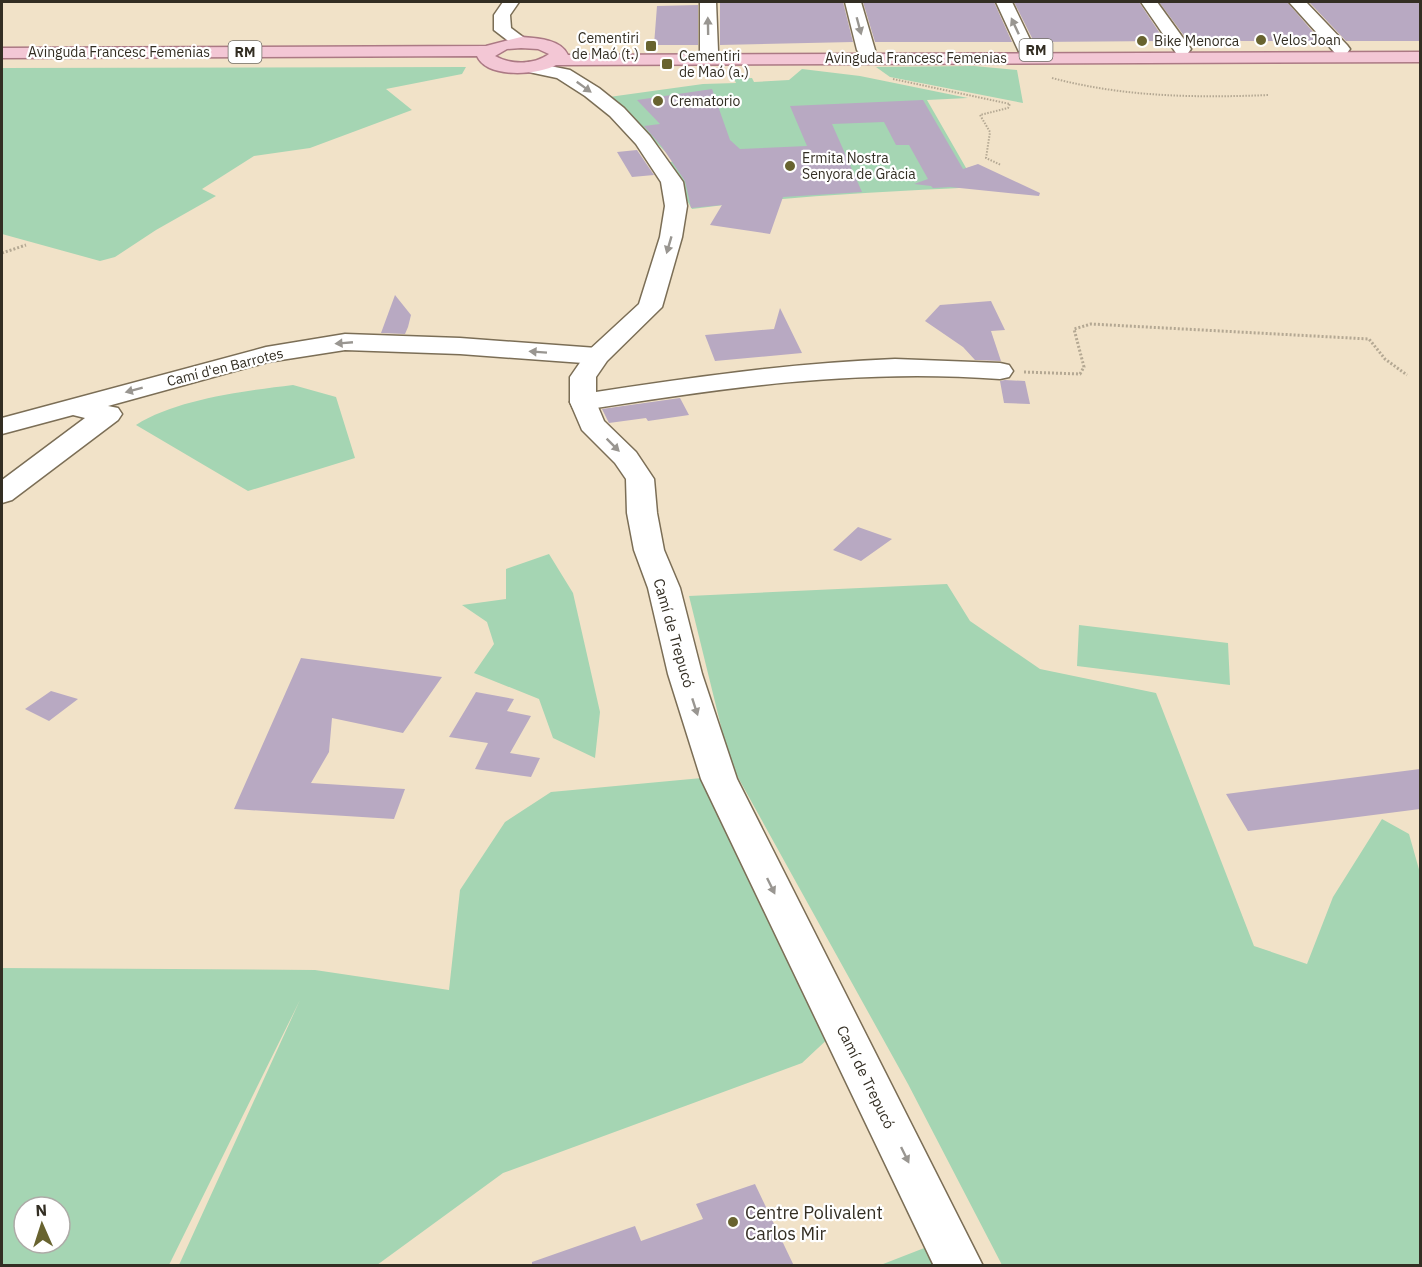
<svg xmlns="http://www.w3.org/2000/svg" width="1422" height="1267" viewBox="0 0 1422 1267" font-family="'IBM Plex Sans',sans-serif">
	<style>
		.green { fill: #a5d5b3; fill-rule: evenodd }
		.building { fill: #b8a9c2 }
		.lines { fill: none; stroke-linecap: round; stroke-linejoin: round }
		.street-casing { stroke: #7b6e56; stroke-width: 3 }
		.secondary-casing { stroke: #7b6e56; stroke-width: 3 }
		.primary-casing { stroke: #ab7984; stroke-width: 3 }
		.path-far1 { stroke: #b4a893; stroke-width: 2; stroke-dasharray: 1.5 1.5; stroke-linecap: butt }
		.path { stroke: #b4a893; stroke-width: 3; stroke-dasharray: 2 2; stroke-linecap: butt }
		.street { fill: #fff; fill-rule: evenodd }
		.secondary { fill: #fff; fill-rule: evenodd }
		.primary { fill: #f3c7d5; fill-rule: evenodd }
		.oneway { fill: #999691 }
		.poi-dot { fill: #68632f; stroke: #fff; stroke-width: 2 }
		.labels { text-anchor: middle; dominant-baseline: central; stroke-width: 4.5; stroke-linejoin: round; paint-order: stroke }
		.far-poi-label { font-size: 14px; fill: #332e23; stroke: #fff; text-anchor: start }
		.shield { fill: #fff; stroke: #706d65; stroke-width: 1.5 }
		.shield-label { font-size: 14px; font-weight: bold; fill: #332e23 }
		.far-street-label { font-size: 14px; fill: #332e23; stroke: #fff }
		.street-label { font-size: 15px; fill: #332e23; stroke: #fff }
		.near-poi-label { font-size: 18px; fill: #332e23; stroke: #fff; text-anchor: start }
	</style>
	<rect width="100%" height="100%" fill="#f1e2c8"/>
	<path class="green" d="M 974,66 L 1017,70 L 1023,103 L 890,77 L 876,67 Z
		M 466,67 L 462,74 L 386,89 L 412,110 L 310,148 L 254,156 L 202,189 L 216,196 L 156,230 L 115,257 L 100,261 L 2,234 L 2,68 Z
		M 802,69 L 860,76 L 968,98 L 927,100 L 977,187 C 881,192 786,196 692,209 L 665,163 L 675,161 L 609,97 L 703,84 L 736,83 L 734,79 L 752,78 L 754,82 L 789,80 Z
		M 293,385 L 336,397 L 355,458 L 248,491 L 136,425 C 177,399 245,391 293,385 Z
		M 549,554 L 573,593 L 600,712 L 595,758 L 553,738 L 539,699 L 474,673 L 494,644 L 487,622 L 462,605 L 506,599 L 506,569 Z
		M 947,584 L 970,621 L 1040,669 L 1156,693 L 1254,946 L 1307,964 L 1333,897 L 1382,819 L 1409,834 L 1420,873 L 1420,1265 L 1002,1265 L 908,1084 L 730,763 L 689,596 Z
		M 1079,625 L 1228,643 L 1230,685 L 1077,666 Z
		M 702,778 L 833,1034 L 802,1063 L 503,1173 L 377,1265 L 179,1265 L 300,1000 L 169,1265 L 2,1266 L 2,968 L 315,970 L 449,990 L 460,890 L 505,822 L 551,792 ZM 24,1207 L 60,1207 L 60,1243 L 24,1243 Z
		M 932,1245 L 943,1266 L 878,1266 Z"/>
	<path class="building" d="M 720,2 L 843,2 L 853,42 L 720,45 Z
		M 863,2 L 994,2 L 1012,42 L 875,42 Z
		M 1014,2 L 1139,2 L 1165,41 L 1034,42 Z
		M 1159,2 L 1287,2 L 1321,41 L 1188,41 Z
		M 1309,2 L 1420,2 L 1420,41 L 1346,41 Z
		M 698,5 L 698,45 L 654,45 L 657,6 Z
		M 712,89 L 730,140 L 740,149 L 807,146 L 790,106 L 923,100 L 963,169 L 978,164 L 1040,193 L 1039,196 L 950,187 L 933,188 L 931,186 L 914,184 L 928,179 L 909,145 L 896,145 L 884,122 L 832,124 L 862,192 L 783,197 L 770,234 L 710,225 L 722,205 L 691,208 L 685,181 L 662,147 L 644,126 L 660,124 L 637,100 Z
		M 637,150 L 654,175 L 632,177 L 617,152 Z
		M 395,295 L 411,315 L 408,327 L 405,334 L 381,333 Z
		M 991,301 L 1005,330 L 991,331 L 1001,361 L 975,360 L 963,347 L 925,321 L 940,305 Z
		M 780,308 L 802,353 L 715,361 L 705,335 L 774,329 Z
		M 1005,380 L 1025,381 L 1030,404 L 1004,403 L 1000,381 Z
		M 680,398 L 689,415 L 648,421 L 646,418 L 609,423 L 602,409 Z
		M 858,527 L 892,539 L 861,561 L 833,550 Z
		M 301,658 L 442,677 L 403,733 L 332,718 L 329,752 L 311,783 L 405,789 L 394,819 L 234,809 Z
		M 51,691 L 78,699 L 49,721 L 25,709 Z
		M 476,692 L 514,699 L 507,711 L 531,716 L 510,753 L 540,758 L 531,777 L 475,769 L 488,743 L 449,737 Z
		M 1420,769 L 1420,809 L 1248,831 L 1226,794 Z
		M 755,1184 L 794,1266 L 532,1266 L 532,1262 L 635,1226 L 641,1241 L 703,1219 L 696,1204 Z"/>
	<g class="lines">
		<defs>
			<path id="street" d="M 503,2 L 519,2 L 510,15 L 511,28 L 531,43 L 528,47 L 516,47 L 494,30 L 494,15 Z
				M 700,2 L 716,2 L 718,51 L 715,55 L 703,55 L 700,51 Z
				M 845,2 L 861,2 L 875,50 L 872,54 L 860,54 L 857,50 Z
				M 996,2 L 1012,2 L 1035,50 L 1032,54 L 1020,54 Z
				M 1141,2 L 1157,2 L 1191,49 L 1188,53 L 1176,53 Z
				M 1289,2 L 1306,2 L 1347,45 L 1350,49 L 1347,53 L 1335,53 Z
				M 345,334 L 460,338 L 597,348 L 606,351 L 610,356 L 606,361 L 597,364 L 460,354 L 345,350 L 268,362 L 108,406 L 118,408 L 122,414 L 118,420 L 12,500 L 2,503 L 2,480 L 85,418 L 73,415 L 2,434 L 2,418 L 266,347 Z
				M 895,359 L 1000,363 L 1009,365 L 1013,371 L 1009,377 L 1000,379 C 856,368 724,388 583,410 L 573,408 L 570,402 L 573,396 L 583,394 C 687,378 790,363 895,359 Z"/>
			<path id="secondary" d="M 530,62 L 570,70 L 599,88 L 624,108 L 650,136 L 683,182 L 687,206 L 682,237 L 662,307 L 607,361 L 596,377 L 596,402 L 604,421 L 636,452 L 654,479 L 657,513 L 664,550 L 680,588 L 702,674 L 737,779 L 983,1266 L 934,1266 L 701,779 L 668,674 L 648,588 L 634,550 L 627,513 L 626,479 L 615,463 L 582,430 L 570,402 L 570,377 L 588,351 L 639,304 L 660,237 L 665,206 L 661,182 L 636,144 L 610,116 L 585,96 L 557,78 L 524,71 L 521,67 L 524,63 Z"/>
			<path id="primary" d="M 521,37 C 536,38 561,39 568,55 L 1420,52 L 1420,62 L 556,65 C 538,75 487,79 477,56 L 2,58 L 2,48 L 486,46 ZM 521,48 L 538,49 L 549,54 C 534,65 511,65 495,56 L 507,49 Z"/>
		</defs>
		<use href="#street" class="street-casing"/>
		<use href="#secondary" class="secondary-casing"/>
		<use href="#primary" class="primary-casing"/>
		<path class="path-far1" d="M 1052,78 C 1124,97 1195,98 1269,95
			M 893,79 L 1010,104 L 1008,108 L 980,115 L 990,132 L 986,158 L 1001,165"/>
		<path class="path" d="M 2,253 L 26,245
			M 1024,372 L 1080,374 L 1084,367 L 1074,329 L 1091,324 L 1369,339 L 1385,359 L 1407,375"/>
		<use href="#street" class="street"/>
		<use href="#secondary" class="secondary"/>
		<use href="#primary" class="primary"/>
	</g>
	<defs><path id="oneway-solid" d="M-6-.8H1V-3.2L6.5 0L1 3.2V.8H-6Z" transform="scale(1.5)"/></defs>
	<g class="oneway">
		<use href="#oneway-solid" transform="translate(708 26) rotate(-91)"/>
		<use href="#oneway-solid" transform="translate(859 26) rotate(75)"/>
		<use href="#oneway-solid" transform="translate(1015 26) rotate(-115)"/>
		<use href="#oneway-solid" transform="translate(584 87) rotate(36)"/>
		<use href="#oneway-solid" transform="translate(669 245) rotate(106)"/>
		<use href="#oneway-solid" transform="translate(344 343) rotate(175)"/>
		<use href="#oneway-solid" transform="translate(538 352) rotate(-176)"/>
		<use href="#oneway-solid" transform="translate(134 390) rotate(165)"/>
		<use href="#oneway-solid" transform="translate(613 445) rotate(45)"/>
		<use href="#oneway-solid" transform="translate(695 707) rotate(72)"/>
		<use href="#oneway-solid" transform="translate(771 886) rotate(64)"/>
		<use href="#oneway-solid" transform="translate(905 1155) rotate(64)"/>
	</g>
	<g class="poi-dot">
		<circle cx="1261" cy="40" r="6"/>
		<circle cx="1142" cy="41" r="6"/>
		<rect x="645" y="40" width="12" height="12" rx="3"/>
		<rect x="661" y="58" width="12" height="12" rx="3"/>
		<circle cx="658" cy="101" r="6"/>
		<circle cx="790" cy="166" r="6"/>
		<circle cx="733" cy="1222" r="6"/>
	</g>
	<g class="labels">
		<g class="far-poi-label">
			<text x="639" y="38" text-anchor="end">Cementiri<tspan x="639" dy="16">de Maó (t.)</tspan></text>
			<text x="1273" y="40">Velos Joan</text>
			<text x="1154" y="41">Bike Menorca</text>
			<text x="679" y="56">Cementiri<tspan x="679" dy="16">de Maó (a.)</tspan></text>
			<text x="670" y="101">Crematorio</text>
			<text x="802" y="158">Ermita Nostra<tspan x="802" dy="16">Senyora de Gràcia</tspan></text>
		</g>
		<g class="shield">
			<rect x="1019.5" y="39" width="33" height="22" rx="4.5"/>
			<rect x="228.5" y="41" width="33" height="22" rx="4.5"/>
		</g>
		<g class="shield-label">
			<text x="1036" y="50">RM</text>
			<text x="245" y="52">RM</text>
		</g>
		<g class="far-street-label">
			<text x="119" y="52">Avinguda Francesc Femenias</text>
			<text x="916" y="58">Avinguda Francesc Femenias</text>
			<text transform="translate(225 367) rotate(-14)">Camí d'en Barrotes</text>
		</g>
		<g class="street-label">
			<text transform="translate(674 633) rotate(74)">Camí de Trepucó</text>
			<text transform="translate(866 1077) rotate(64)">Camí de Trepucó</text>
		</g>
		<g class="near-poi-label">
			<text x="745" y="1212">Centre Polivalent<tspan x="745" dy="21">Carlos Mir</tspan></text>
		</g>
	</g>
	<rect width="1422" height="1267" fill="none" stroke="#332e23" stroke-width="6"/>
	<g transform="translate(42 1225) rotate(357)"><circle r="28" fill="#ffffff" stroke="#adaba7" stroke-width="1.5"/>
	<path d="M0-4.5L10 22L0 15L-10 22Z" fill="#68632f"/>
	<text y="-9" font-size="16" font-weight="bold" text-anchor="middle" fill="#332e23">N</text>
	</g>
</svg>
